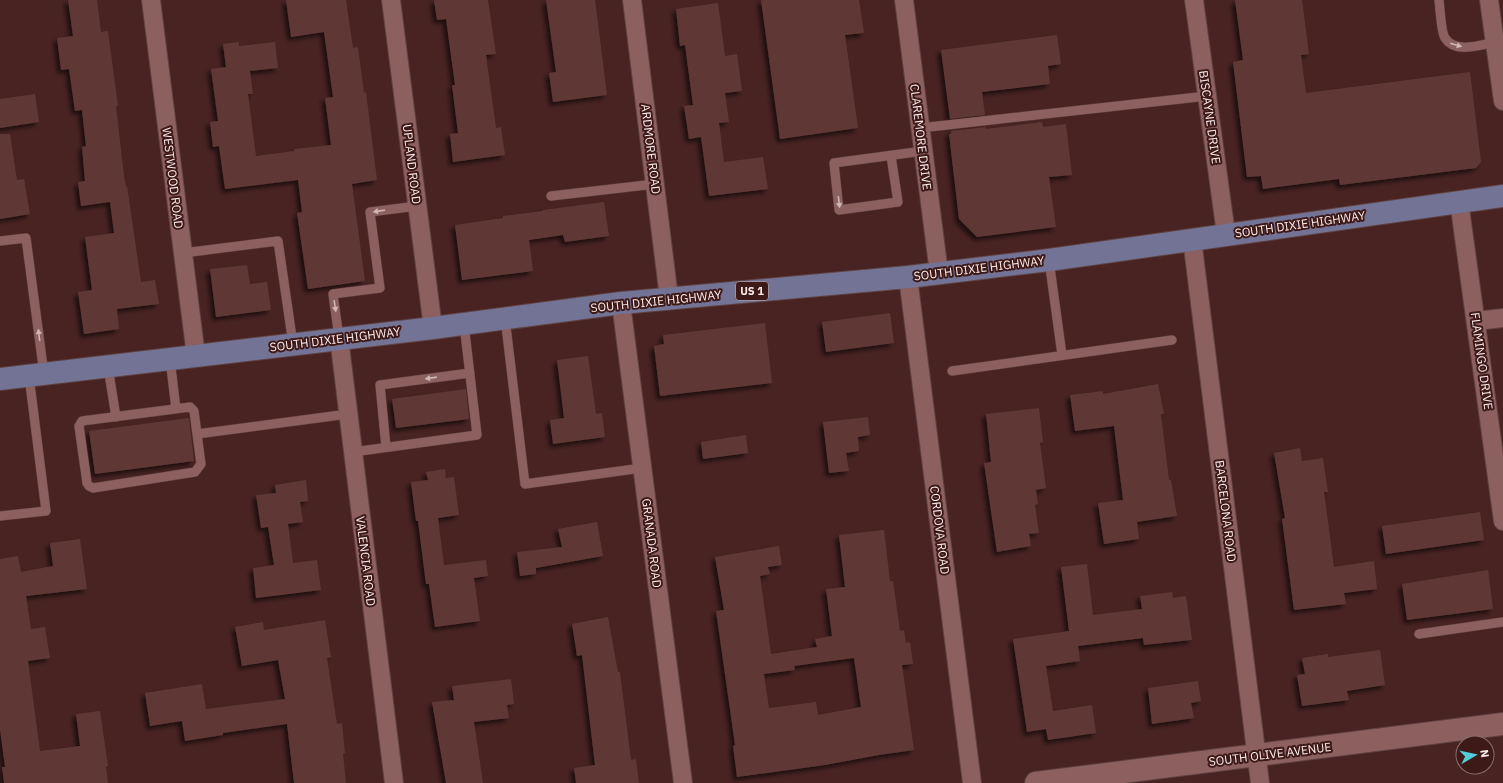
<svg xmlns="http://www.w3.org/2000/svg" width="1503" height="783" viewBox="0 0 1503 783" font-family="'IBM Plex Sans',sans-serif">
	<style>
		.building { fill: #5f3836; fill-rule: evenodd; filter: url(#shadow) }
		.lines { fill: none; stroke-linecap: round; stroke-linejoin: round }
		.lane-casing { stroke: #5f4141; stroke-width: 10 }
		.street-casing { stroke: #5f4141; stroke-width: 20 }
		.secondary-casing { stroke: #5f4141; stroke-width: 24 }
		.primary-casing { stroke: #5f4141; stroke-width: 24 }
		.lane { stroke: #8b605e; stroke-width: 9 }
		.street { stroke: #8b605e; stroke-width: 18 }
		.secondary { stroke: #8b605e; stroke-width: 22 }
		.primary { stroke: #727395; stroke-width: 22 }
		.oneway { fill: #cfb5b3 }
		.labels { text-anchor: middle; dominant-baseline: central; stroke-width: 4; stroke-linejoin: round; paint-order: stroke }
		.shield { fill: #3d1918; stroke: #c3adac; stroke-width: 1 }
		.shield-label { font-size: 11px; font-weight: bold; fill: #fcedeb }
		.street-label { font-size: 12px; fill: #fcedeb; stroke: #3d1918 }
	</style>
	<defs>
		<filter id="shadow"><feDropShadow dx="-3.5" dy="3.5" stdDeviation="2" flood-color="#0009"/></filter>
	</defs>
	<rect width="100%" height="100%" fill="#482322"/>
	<path class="building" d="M 68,0 L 97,0 L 101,32 L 108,31 L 118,106 L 116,106 L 124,176 L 126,187 L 127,186 L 141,282 L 155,280 L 159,304 L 117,309 L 119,329 L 84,334 L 78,292 L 92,290 L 85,237 L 114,233 L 110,202 L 81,206 L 78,182 L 85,181 L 82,147 L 86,146 L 82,110 L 75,111 L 69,69 L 61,70 L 57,38 L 73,36 Z
		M 286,0 L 346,0 L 353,48 L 358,47 L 364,93 L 366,92 L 377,180 L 352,184 L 365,281 L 308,289 L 297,213 L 302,212 L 298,180 L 225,189 L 219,146 L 213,147 L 210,122 L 218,121 L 211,69 L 226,67 L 223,44 L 239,42 L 239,46 L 275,42 L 278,68 L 250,71 L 253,94 L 248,94 L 256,156 L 294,151 L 294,149 L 331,145 L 325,98 L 333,97 L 324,32 L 291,37 Z
		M 434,0 L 488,0 L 496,54 L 486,55 L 496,128 L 501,127 L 505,155 L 453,162 L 450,134 L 458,133 L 452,85 L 455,85 L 446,19 L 437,20 Z
		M 546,0 L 595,0 L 607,95 L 553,102 L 549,73 L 556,72 Z
		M 761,0 L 859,0 L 864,33 L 845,35 L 858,128 L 780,139 Z
		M 1235,0 L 1302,0 L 1309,54 L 1301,55 L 1306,93 L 1470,72 L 1481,162 L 1476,168 L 1340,185 L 1339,179 L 1263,189 L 1261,176 L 1247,177 L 1233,62 L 1243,60 Z
		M 718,3 L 725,56 L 737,54 L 742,91 L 725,93 L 729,122 L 719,123 L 724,162 L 763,157 L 768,189 L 709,196 L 701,137 L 689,139 L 684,106 L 693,105 L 685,45 L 680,46 L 676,9 Z
		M 1057,35 L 1061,64 L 1048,66 L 1050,84 L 982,92 L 985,115 L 950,119 L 941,50 Z
		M 35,94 L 39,122 L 0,128 L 0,99 Z
		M 1042,122 L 1043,127 L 1066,124 L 1072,175 L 1049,177 L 1056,227 L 977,237 L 959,219 L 949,134 L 951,134 L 951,131 L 986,127 L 986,129 Z
		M 0,134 L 10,134 L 17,180 L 24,179 L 30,214 L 0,219 Z
		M 604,202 L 609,236 L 565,242 L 563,235 L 529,240 L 533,271 L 462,280 L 455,225 L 503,218 L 503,216 L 543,211 L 543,210 Z
		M 247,265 L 250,284 L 267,282 L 271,310 L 216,317 L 210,269 Z
		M 890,313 L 894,343 L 826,352 L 822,322 Z
		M 765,323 L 772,383 L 660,396 L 654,346 L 664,344 L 663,335 Z
		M 588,356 L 596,414 L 602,413 L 605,437 L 553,444 L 550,420 L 564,418 L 557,360 Z
		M 1158,384 L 1164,414 L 1161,414 L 1169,480 L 1171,480 L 1177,516 L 1137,522 L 1139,539 L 1104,544 L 1098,503 L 1123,500 L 1114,426 L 1075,431 L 1070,395 L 1103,391 L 1103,394 Z
		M 466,389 L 469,419 L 396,428 L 392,399 Z
		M 1039,408 L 1043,442 L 1040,443 L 1046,488 L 1036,490 L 1038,504 L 1035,505 L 1039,533 L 1029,534 L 1031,546 L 997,552 L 984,463 L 991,462 L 986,414 Z
		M 868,417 L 870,435 L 858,437 L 859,451 L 846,453 L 849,471 L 829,473 L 823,422 Z
		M 189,418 L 194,461 L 95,474 L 89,431 Z
		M 746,435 L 748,453 L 703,459 L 701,442 Z
		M 1300,448 L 1302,461 L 1323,458 L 1328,492 L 1324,492 L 1334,567 L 1374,561 L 1377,589 L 1344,593 L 1346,604 L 1294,610 L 1282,519 L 1285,518 L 1274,453 Z
		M 445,469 L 446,478 L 454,477 L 459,515 L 438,518 L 444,565 L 486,560 L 488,576 L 474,578 L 480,621 L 435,627 L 429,584 L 426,584 L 418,521 L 416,521 L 411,482 L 428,480 L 426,472 Z
		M 306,480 L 308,501 L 300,502 L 303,522 L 288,524 L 293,563 L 317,560 L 321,590 L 256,598 L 253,568 L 274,565 L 268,527 L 261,528 L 256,495 L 276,493 L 275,485 Z
		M 1480,512 L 1484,540 L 1386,554 L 1382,526 Z
		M 597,522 L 603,556 L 536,568 L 536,574 L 520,576 L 517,552 L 562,547 L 558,529 Z
		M 884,530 L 890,581 L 893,581 L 900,631 L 904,630 L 906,643 L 910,642 L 913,664 L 902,665 L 914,750 L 879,755 L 825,765 L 737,777 L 733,746 L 735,745 L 716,611 L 724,610 L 715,557 L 779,546 L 782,565 L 768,567 L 770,574 L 760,576 L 771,654 L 817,647 L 815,639 L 832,636 L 826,589 L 845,587 L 839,535 ZM 854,658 L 861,707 L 818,715 L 816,702 L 769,708 L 764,674 L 795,670 L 794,666 Z
		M 80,539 L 87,589 L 26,596 L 31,629 L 45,627 L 50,658 L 28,661 L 40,751 L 80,746 L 76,714 L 100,711 L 108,766 L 106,767 L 108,783 L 4,783 L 2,767 L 5,767 L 0,729 L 0,559 L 18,556 L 21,572 L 53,566 L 50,543 Z
		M 1087,564 L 1093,615 L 1142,609 L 1140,596 L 1172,592 L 1173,598 L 1186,596 L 1192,640 L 1144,645 L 1143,638 L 1078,646 L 1080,661 L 1046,666 L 1053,711 L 1092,705 L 1096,733 L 1048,740 L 1046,729 L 1027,732 L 1013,639 L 1069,631 L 1061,567 Z
		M 1488,570 L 1493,609 L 1407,620 L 1402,584 Z
		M 608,617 L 618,672 L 620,672 L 631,760 L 636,759 L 639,783 L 576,783 L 574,768 L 595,765 L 582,655 L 577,656 L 572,624 Z
		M 325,620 L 331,657 L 327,658 L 337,724 L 342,723 L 345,753 L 343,754 L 346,783 L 294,783 L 287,724 L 223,733 L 223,735 L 185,741 L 182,721 L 150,726 L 145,693 L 202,684 L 206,709 L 285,699 L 278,660 L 242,666 L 235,627 L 263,622 L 264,630 Z
		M 1380,650 L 1385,685 L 1347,691 L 1349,700 L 1302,706 L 1297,675 L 1305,674 L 1302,658 L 1328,654 L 1328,657 Z
		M 511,679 L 514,704 L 507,705 L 509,718 L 474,722 L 483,783 L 446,783 L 432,702 L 454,700 L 452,686 Z
		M 1198,681 L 1201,701 L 1191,703 L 1194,718 L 1152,724 L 1148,688 Z"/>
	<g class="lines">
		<defs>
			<path id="lane" d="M 1439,0 C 1440,8 1441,32 1445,38 C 1455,54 1480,45 1495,42
				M 920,128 L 1207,96
				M 891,156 L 898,202 L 839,210 L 834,163 L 923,151
				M 551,196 L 655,184
				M 0,241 L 26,238 L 44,374
				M 183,253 L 278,241 L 293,344
				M 1049,260 L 1062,355
				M 505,318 L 525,484 L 642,468
				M 339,338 L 333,294 L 380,288 L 370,212 L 417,206
				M 170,359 L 176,409
				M 108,367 L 116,417
				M 952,371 L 1172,340
				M 197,434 L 201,464 L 195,472 L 93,488 L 89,486 L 87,483 L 79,426 L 82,421 L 190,407 L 194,411 L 197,434 L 348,414
				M 386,447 L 380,385 L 470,373
				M 353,452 L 477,435 L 464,324
				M 0,516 L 46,511 L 29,376
				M 1419,634 L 1503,622"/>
			<path id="street" d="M 151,0 L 196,356
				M 391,0 L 433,328
				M 632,0 L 669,298
				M 904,0 L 939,273
				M 1194,0 L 1226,234
				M 1489,0 L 1503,101
				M 1459,201 L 1503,521
				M 1192,239 L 1260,783
				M 908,277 L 972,783
				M 621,303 L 683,783
				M 1476,321 L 1503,318
				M 339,338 L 394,783"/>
			<path id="secondary" d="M 1036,783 L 1503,724"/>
			<path id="primary" d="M 0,379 L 433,328 L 621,303 L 908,277 L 1049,260 L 1503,196"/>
		</defs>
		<use href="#lane" class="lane-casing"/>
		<use href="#street" class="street-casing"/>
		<use href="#secondary" class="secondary-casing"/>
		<use href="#primary" class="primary-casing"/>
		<use href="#lane" class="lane"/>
		<use href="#street" class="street"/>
		<use href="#secondary" class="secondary"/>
		<use href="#primary" class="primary"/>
	</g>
	<defs><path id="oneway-solid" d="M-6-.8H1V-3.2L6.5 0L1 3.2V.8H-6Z"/></defs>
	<g class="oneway">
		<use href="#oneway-solid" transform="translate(1456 45) rotate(16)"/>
		<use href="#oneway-solid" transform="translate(839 202) rotate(83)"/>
		<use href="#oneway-solid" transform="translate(379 211) rotate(172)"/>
		<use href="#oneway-solid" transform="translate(335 306) rotate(81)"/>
		<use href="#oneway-solid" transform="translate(39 335) rotate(-97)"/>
		<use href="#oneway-solid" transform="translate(431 378) rotate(172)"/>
	</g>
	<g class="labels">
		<rect class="shield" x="736" y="282" width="32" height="18" rx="3"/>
		<g class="shield-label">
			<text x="752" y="291">US 1</text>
		</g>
		<g class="street-label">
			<text transform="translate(1210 117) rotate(82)">BISCAYNE DRIVE</text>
			<text transform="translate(921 137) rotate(83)">CLAREMORE DRIVE</text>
			<text transform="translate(651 149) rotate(83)">ARDMORE ROAD</text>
			<text transform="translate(412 164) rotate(83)">UPLAND ROAD</text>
			<text transform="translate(173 178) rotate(83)">WESTWOOD ROAD</text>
			<text transform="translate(1300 224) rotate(-8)">SOUTH DIXIE HIGHWAY</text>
			<text transform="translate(979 268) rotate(-7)">SOUTH DIXIE HIGHWAY</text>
			<text transform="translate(656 301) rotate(-6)">SOUTH DIXIE HIGHWAY</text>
			<text transform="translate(335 339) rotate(-7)">SOUTH DIXIE HIGHWAY</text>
			<text transform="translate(1482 361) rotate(82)">FLAMINGO DRIVE</text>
			<text transform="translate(1226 511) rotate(83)">BARCELONA ROAD</text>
			<text transform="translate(940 530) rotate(83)">CORDOVA ROAD</text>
			<text transform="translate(652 543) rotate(83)">GRANADA ROAD</text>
			<text transform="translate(366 561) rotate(83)">VALENCIA ROAD</text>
			<text transform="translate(1270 754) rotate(-7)">SOUTH OLIVE AVENUE</text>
		</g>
	</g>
	<g transform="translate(1475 755) rotate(81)"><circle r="19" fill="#3d1918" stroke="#896e6c"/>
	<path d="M0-3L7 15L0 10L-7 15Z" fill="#52ccd6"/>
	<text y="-6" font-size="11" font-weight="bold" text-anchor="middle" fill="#fcedeb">N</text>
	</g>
</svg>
